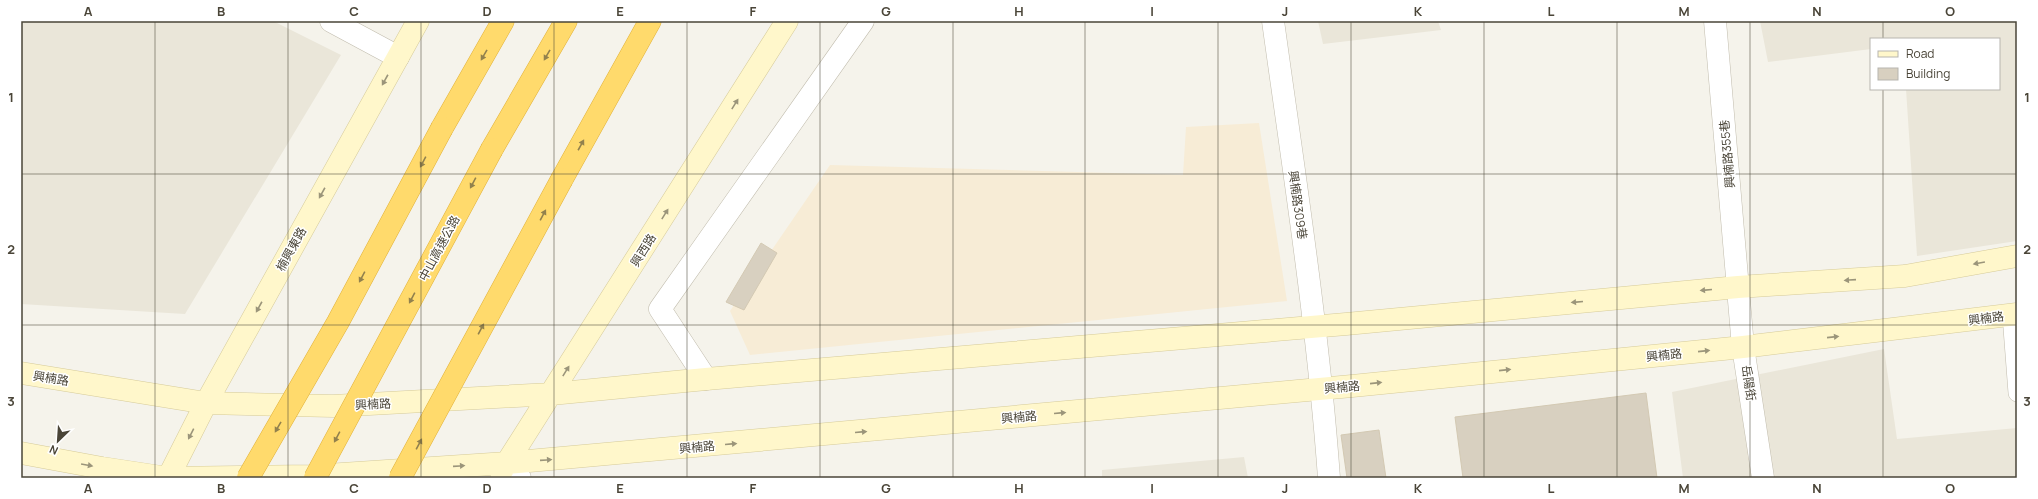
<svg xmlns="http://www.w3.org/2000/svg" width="2038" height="499" viewBox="0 0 2038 499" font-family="Manrope,'Noto Sans TC',sans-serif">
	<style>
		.residential { fill: #eae6d9 }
		.commercial { fill: #f7ecd6 }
		.building { fill: #d8d0c0; stroke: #d3c9b3 }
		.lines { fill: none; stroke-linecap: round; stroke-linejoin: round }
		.lane-casing { stroke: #c1bcad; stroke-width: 18 }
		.street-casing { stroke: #c1bcad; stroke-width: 23 }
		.secondary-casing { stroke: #d6cb9a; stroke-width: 23 }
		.highway-casing { stroke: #e1b139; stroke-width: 23 }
		.lane { stroke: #fff; stroke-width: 17 }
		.street { stroke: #fff; stroke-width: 22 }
		.secondary { stroke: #fff7cb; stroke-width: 22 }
		.highway { stroke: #ffda6c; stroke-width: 22 }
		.highway-bridge-casing { stroke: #e1b139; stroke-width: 23; stroke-linecap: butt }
		.highway-bridge { stroke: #ffda6c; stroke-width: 22 }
		.oneway { fill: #92814d }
		.oneway2 { fill: #9b957a }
		.grid { fill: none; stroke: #4a4538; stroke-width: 1; stroke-opacity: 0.55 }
		.labels { text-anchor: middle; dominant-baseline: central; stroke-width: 3; stroke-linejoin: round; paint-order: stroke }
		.street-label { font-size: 12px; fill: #4a4538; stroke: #fff }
		.neatline { fill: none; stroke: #4a4538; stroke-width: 1.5 }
		.grid-label { font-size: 13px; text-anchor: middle; font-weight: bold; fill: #4a4538 }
	</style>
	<rect width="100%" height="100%" fill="#f5f3eb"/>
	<path class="residential" d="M 21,21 L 273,21 L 341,55 L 185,314 L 21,304 Z
		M 1318,21 L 1438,21 L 1441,30 L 1323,44 Z
		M 1760,21 L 2017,21 L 2017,241 L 1917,256 L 1906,89 L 1999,89 L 1999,39 L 1871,39 L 1871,49 L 1768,62 Z
		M 1884,349 L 1897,439 L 2017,428 L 2017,478 L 1683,478 L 1672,392 Z
		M 1244,457 L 1248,478 L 1102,478 L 1102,470 Z"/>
	<path class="commercial" d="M 1259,123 L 1287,301 L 750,355 L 730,311 L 830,165 L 1183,175 L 1186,127 Z"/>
	<path class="building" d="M 761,243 L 777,253 L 744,310 L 726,302 Z
		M 1646,393 L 1657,478 L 1463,478 L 1455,417 Z
		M 1379,430 L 1386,478 L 1347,478 L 1341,435 Z"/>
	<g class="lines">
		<defs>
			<path id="lane" d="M 2011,315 L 2017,393"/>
			<path id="street" d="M 331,21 L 398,57
				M 1273,21 C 1294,173 1318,325 1329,478
				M 1715,21 L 1743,347 L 1763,478
				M 706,379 L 660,309 L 863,21
				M 507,463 L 520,478"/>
			<path id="secondary" d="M 21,373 L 206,403 L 333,406 L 551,394 L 706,379 L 1346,324 L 1738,287 L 1905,276 L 2017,256
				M 21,453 L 102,468 L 168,478 L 312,476 L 507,463 L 1352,386 L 1743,347 L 2017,314
				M 501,472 L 787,21
				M 168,478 L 206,403 L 418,21"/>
			<path id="highway" d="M 442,128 L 503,21
				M 492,149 L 566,21
				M 562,179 L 650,21"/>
		</defs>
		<use href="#lane" class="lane-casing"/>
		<use href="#street" class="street-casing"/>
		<use href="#secondary" class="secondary-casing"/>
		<use href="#highway" class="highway-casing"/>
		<use href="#lane" class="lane"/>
		<use href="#street" class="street"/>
		<use href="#secondary" class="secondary"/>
		<use href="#highway" class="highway"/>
		<defs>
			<path id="highway-bridge" d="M 248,478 L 338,322 L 442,128
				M 315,478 L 492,149
				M 400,478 L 562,179"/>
		</defs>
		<use href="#highway-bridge" class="highway-bridge-casing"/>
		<use href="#highway-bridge" class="highway-bridge"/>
	</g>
	<defs><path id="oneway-solid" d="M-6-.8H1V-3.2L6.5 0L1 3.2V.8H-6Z"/></defs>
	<g class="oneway">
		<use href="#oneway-solid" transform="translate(484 55) rotate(120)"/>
		<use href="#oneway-solid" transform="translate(547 55) rotate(120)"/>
		<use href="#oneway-solid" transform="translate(581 145) rotate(-61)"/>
		<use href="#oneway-solid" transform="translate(423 162) rotate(118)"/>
		<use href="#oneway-solid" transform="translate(473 183) rotate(118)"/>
		<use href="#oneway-solid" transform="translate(543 215) rotate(-62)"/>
		<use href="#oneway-solid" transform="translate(362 277) rotate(118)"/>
		<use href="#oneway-solid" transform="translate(412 298) rotate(118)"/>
		<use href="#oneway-solid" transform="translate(481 329) rotate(-62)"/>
		<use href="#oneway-solid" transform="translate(278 427) rotate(120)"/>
		<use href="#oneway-solid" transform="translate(337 437) rotate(118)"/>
		<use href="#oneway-solid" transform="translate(419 444) rotate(-62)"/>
	</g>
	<g class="oneway2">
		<use href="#oneway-solid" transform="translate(385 80) rotate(119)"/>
		<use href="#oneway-solid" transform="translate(735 104) rotate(-58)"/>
		<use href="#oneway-solid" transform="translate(322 193) rotate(119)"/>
		<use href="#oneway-solid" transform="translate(665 214) rotate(-58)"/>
		<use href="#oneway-solid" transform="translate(1979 263) rotate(170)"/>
		<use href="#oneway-solid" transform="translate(1850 280) rotate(176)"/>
		<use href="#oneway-solid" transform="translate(1706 290) rotate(175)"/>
		<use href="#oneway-solid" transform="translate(1577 302) rotate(175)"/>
		<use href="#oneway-solid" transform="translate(259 307) rotate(119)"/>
		<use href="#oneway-solid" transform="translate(1833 337) rotate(-6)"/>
		<use href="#oneway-solid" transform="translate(1704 351) rotate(-6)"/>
		<use href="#oneway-solid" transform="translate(1505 370) rotate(-6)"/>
		<use href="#oneway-solid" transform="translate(566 371) rotate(-58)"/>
		<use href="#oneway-solid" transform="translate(1376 383) rotate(-6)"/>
		<use href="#oneway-solid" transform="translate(1060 413) rotate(-5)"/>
		<use href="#oneway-solid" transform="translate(861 432) rotate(-5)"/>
		<use href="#oneway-solid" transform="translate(191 434) rotate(117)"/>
		<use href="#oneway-solid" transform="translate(731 444) rotate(-5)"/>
		<use href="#oneway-solid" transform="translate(546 460) rotate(-4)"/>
		<use href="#oneway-solid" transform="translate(87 465) rotate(10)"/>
		<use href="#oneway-solid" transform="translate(459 466) rotate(-4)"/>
	</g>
	<path class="grid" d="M 155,21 L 155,478M 288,21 L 288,478M 421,21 L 421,478M 554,21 L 554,478M 687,21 L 687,478M 820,21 L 820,478M 953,21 L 953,478M 1085,21 L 1085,478M 1218,21 L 1218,478M 1351,21 L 1351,478M 1484,21 L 1484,478M 1617,21 L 1617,478M 1750,21 L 1750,478M 1883,21 L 1883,39M 1883,89 L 1883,478M 21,174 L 2017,174M 21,325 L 2017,325"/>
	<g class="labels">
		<g class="street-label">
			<text transform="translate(1727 154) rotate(-95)">興楠路355巷</text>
			<text transform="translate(1298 205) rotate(82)">興楠路309巷</text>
			<text transform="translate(439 248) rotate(-62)">中山高速公路</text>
			<text transform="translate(291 249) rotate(-61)">楠興東路</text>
			<text transform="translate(643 250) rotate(-58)">興西路</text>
			<text transform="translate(1986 318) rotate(-7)">興楠路</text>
			<text transform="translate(1664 355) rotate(-6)">興楠路</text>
			<text transform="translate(51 378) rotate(9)">興楠路</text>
			<text transform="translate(1749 383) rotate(82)">岳陽街</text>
			<text transform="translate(1342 387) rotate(-5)">興楠路</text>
			<text transform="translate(373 404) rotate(-3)">興楠路</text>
			<text transform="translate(1019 417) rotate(-5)">興楠路</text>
			<text transform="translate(697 447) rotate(-5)">興楠路</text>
		</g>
	</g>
	<rect width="2038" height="499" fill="none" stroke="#ffffff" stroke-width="44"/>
	<rect x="1870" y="38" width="130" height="52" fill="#ffffff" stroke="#b7b5af"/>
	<rect x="1878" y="51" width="20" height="6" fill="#fff7cb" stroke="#b7b5af"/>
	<text x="1906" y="58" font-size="12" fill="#4a4538">Road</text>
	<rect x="1878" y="68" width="20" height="12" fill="#d8d0c0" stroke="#b7b5af"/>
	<text x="1906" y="78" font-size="12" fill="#4a4538">Building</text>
	<g transform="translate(58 441) rotate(205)" stroke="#ffffff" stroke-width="3" paint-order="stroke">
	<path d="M0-3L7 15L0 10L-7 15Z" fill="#4a4538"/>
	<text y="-6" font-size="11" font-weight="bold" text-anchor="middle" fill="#4a4538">N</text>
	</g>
	<rect x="22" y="22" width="1994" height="455" class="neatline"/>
	<g class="grid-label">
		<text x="88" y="16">A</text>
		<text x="221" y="16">B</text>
		<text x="354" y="16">C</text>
		<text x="487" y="16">D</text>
		<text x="620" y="16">E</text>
		<text x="753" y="16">F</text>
		<text x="886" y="16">G</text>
		<text x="1019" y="16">H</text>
		<text x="1152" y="16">I</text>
		<text x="1285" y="16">J</text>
		<text x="1418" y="16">K</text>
		<text x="1551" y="16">L</text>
		<text x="1684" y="16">M</text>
		<text x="1817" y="16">N</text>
		<text x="1950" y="16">O</text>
		<text x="11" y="102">1</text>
		<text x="2027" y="102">1</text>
		<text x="11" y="254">2</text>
		<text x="2027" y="254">2</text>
		<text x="11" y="406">3</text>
		<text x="2027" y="406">3</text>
		<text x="88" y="493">A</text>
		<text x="221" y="493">B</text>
		<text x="354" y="493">C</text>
		<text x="487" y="493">D</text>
		<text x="620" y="493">E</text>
		<text x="753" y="493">F</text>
		<text x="886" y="493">G</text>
		<text x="1019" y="493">H</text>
		<text x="1152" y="493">I</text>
		<text x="1285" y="493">J</text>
		<text x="1418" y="493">K</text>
		<text x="1551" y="493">L</text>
		<text x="1684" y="493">M</text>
		<text x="1817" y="493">N</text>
		<text x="1950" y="493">O</text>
	</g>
</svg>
